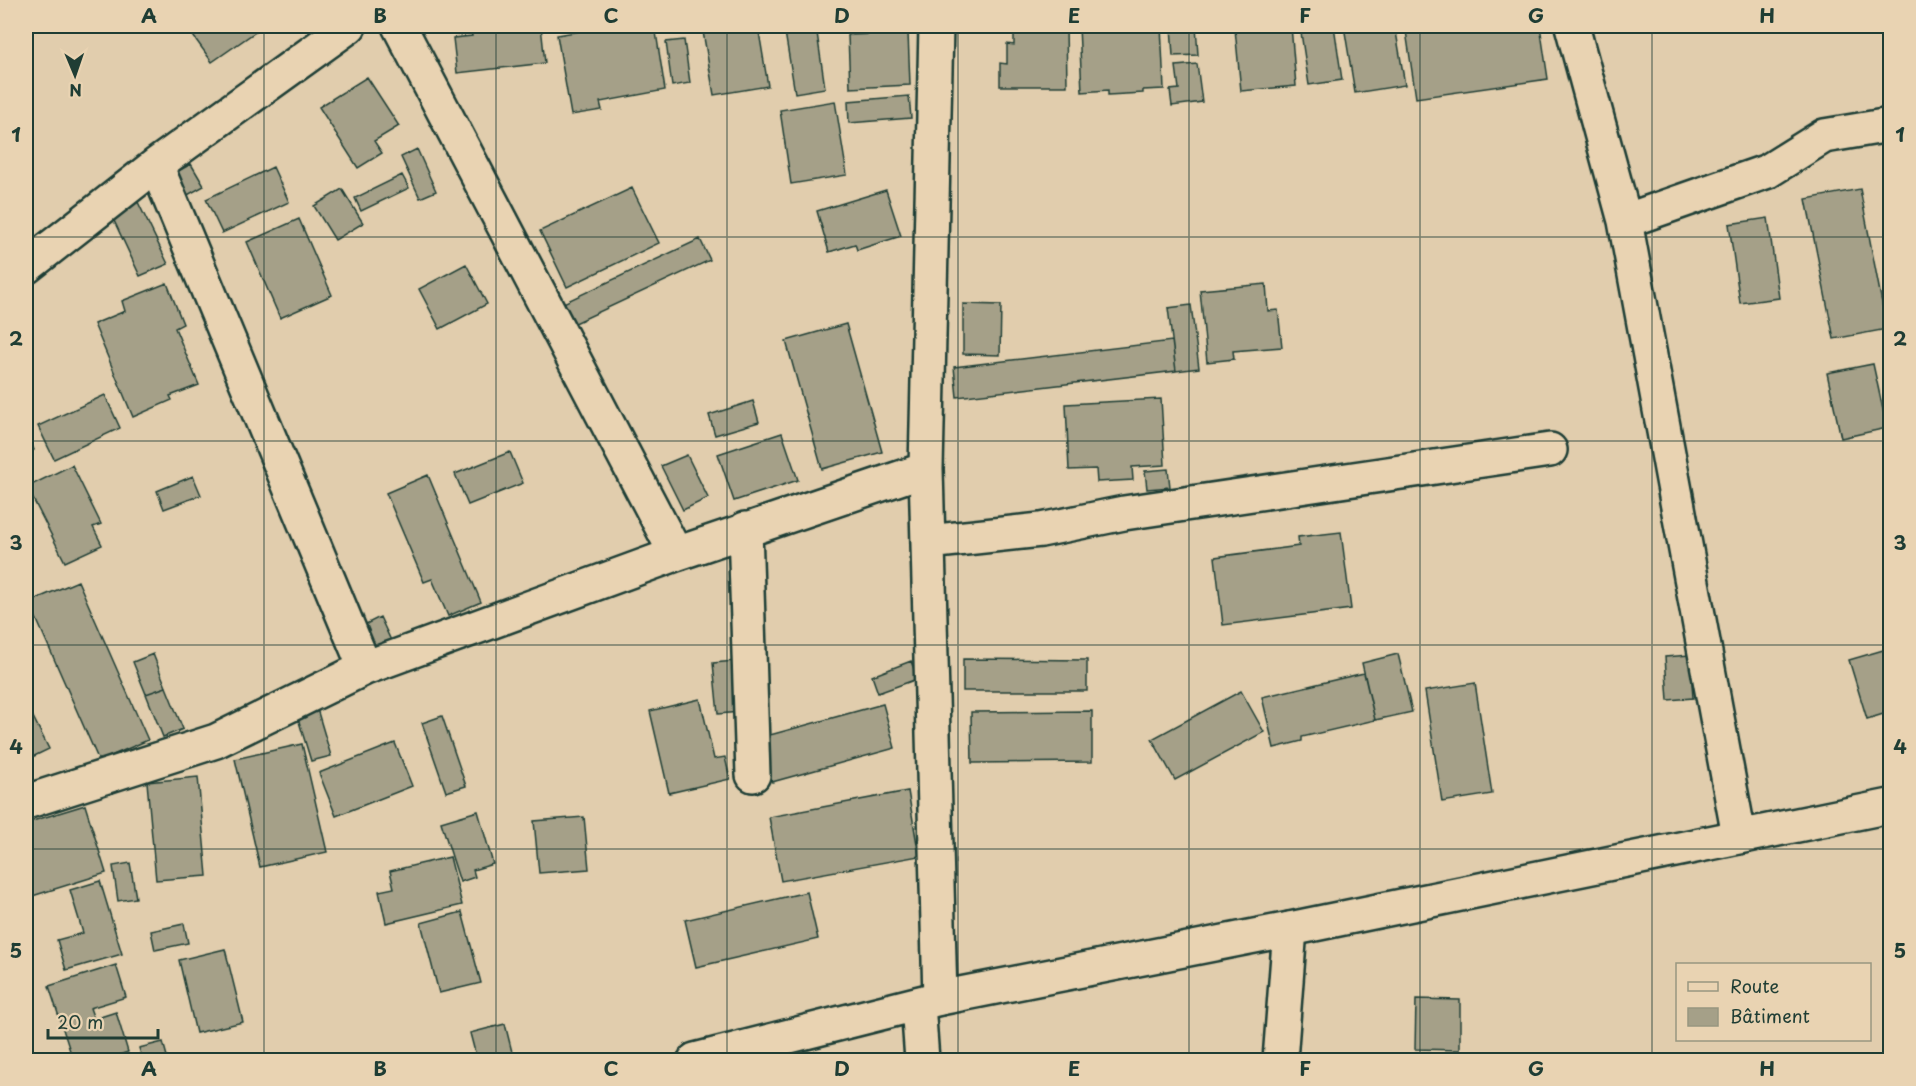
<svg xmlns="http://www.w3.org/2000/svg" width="1916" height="1086" viewBox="0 0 1916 1086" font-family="'Playpen Sans',sans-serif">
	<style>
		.building { fill: #a5a088; stroke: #1f3d34; stroke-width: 1.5 }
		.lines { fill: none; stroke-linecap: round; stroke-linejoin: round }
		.street-casing { stroke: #1f3d34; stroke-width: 38 }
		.secondary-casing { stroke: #1f3d34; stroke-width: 38 }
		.street { stroke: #e9d3b2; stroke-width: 33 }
		.secondary { stroke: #e9d3b2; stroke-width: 33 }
		.grid { fill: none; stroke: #1f3d34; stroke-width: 1.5; stroke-opacity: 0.55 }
		.neatline { fill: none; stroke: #1f3d34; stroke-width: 2 }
		.grid-label { font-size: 20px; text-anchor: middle; font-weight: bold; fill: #1f3d34 }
	</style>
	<rect width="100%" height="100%" fill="#e1cdad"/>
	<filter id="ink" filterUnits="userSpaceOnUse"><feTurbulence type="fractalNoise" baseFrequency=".0167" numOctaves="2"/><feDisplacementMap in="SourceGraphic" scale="12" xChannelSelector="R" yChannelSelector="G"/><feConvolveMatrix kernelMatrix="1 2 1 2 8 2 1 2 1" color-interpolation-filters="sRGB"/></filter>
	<g filter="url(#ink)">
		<path class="building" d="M 186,26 L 264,26 L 212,62 Z
			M 470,26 L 541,26 L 545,63 L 457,73 L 453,38 L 472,36 Z
			M 610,26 L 655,26 L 665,90 L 600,102 L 602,110 L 571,115 L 557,35 Z
			M 702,26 L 758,26 L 768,86 L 714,95 Z
			M 784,26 L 816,26 L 825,88 L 795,93 Z
			M 1014,26 L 1066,26 L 1067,86 L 1000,86 L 1000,63 L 1007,64 L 1007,44 L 1014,45 Z
			M 1079,26 L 1161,26 L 1164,89 L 1143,90 L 1143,93 L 1108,95 L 1108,90 L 1082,92 Z
			M 1171,26 L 1196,26 L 1198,55 L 1173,56 Z
			M 1262,26 L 1291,26 L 1296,86 L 1241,91 L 1235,29 Z
			M 1300,26 L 1334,26 L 1342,80 L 1309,85 Z
			M 1344,26 L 1395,26 L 1405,85 L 1355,93 Z
			M 1444,26 L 1540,26 L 1548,79 L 1416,98 L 1406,31 Z
			M 908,33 L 910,85 L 850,88 L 848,35 Z
			M 684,40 L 690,83 L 672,86 L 666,42 Z
			M 1197,64 L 1202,102 L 1172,106 L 1170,90 L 1179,89 L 1176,66 Z
			M 367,77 L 399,126 L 374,141 L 382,153 L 358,168 L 319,107 Z
			M 909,96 L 911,118 L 849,123 L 848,101 Z
			M 835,101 L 847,175 L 791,184 L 780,110 Z
			M 417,149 L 436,191 L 420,198 L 401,157 Z
			M 191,164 L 204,186 L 184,197 L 171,175 Z
			M 273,167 L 289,202 L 222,233 L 206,199 Z
			M 402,175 L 409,188 L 361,211 L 355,198 Z
			M 632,188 L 659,243 L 567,287 L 540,231 Z
			M 342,189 L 363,223 L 335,240 L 314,206 Z
			M 1860,189 L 1887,329 L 1834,339 L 1806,199 Z
			M 886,190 L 901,236 L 857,250 L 855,244 L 829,252 L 817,211 Z
			M 136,198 L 168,264 L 140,276 L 109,210 Z
			M 1768,218 L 1779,298 L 1740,303 L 1729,224 Z
			M 299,219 L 332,295 L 280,318 L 247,242 Z
			M 700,239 L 710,260 L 569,326 L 559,305 Z
			M 1887,263 L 1890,263 L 1890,290 L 1887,290 Z
			M 466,264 L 487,304 L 440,329 L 419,289 Z
			M 167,283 L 183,324 L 175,328 L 199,385 L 170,396 L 172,400 L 133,417 L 94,324 L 125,311 L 122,301 Z
			M 1266,284 L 1268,311 L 1278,310 L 1282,347 L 1233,351 L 1234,359 L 1207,362 L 1200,290 Z
			M 963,304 L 1001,305 L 1000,355 L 963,354 Z
			M 1191,305 L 1199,368 L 1176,371 L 1168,308 Z
			M 846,324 L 882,452 L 822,469 L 786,341 Z
			M 1172,341 L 1176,371 L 957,397 L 954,367 Z
			M 1873,364 L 1887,428 L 1841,438 L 1827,373 Z
			M 105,395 L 120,428 L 54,459 L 38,426 Z
			M 1161,399 L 1165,465 L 1132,467 L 1133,480 L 1097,482 L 1096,469 L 1069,470 L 1066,404 Z
			M 753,401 L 759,422 L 715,435 L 709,415 Z
			M 26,432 L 34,450 L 26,454 Z
			M 782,433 L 798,480 L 734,501 L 718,454 Z
			M 510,452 L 523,483 L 468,505 L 455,474 Z
			M 687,455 L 708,498 L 683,510 L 661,466 Z
			M 72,465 L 101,524 L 93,527 L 102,545 L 65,562 L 27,487 Z
			M 1168,469 L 1170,487 L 1147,489 L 1145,471 Z
			M 428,475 L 481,602 L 448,616 L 432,579 L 424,582 L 386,493 Z
			M 193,476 L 201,495 L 164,509 L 157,491 Z
			M 1341,532 L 1351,609 L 1223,625 L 1215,557 L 1299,546 L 1298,537 Z
			M 78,581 L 148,740 L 99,761 L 29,602 Z
			M 380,617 L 393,645 L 372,656 L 358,628 Z
			M 1890,648 L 1890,712 L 1867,719 L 1849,660 Z
			M 153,654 L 166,687 L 146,694 L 133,662 Z
			M 1398,654 L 1412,712 L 1375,720 L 1362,663 Z
			M 1690,655 L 1693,698 L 1668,700 L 1665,657 Z
			M 963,659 L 1087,660 L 1087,691 L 963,691 Z
			M 735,661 L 740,712 L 718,714 L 713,663 Z
			M 911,661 L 917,679 L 878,693 L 872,676 Z
			M 1364,673 L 1375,720 L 1302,737 L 1302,741 L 1274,748 L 1262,697 Z
			M 1475,683 L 1492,794 L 1442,802 L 1425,691 Z
			M 166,687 L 183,729 L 163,737 L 146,694 Z
			M 1241,691 L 1264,732 L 1175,780 L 1152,739 Z
			M 700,699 L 714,759 L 725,757 L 730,779 L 669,793 L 650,711 Z
			M 26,703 L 49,749 L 26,760 Z
			M 883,704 L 895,748 L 772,782 L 759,738 Z
			M 317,709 L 331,756 L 311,761 L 297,715 Z
			M 1092,711 L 1092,762 L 972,763 L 971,712 Z
			M 442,716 L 466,786 L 446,792 L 422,723 Z
			M 395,743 L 412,786 L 336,816 L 319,773 Z
			M 302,744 L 327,852 L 260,867 L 235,759 Z
			M 198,777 L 207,876 L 156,880 L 147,782 Z
			M 908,791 L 919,856 L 781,881 L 769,817 Z
			M 85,805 L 106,873 L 26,898 L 26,823 Z
			M 478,811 L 493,864 L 473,870 L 475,877 L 460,882 L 441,822 Z
			M 584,817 L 589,869 L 539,873 L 534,821 Z
			M 450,857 L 462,905 L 386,923 L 379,891 L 394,888 L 390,871 Z
			M 130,863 L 136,898 L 118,901 L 113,866 Z
			M 100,881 L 122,954 L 66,970 L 57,940 L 83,933 L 70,890 Z
			M 807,892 L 818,939 L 696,967 L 685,920 Z
			M 462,912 L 481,983 L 439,993 L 421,923 Z
			M 184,924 L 188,943 L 155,950 L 151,931 Z
			M 225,949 L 243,1022 L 196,1033 L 179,960 Z
			M 116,965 L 126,997 L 90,1008 L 94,1019 L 116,1012 L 128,1052 L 110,1058 L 111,1060 L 73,1060 L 49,986 Z
			M 1416,999 L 1460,1000 L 1460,1050 L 1415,1049 Z
			M 505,1024 L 514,1060 L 477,1060 L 470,1033 Z
			M 163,1042 L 168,1060 L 143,1060 L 139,1048 Z"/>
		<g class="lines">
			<defs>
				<path id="street" d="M 399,26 L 676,554
					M 936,26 L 926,469 L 940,998
					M 1572,26 L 1625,221 L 1739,836
					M 156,165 L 365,668
					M 1625,221 L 1768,171 L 1824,136 L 1890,125
					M 26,267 L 156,165 L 349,26
					M 745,529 L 753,775
					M 928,542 L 1041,530 L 1124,513 L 1550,450
					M 26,802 L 216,741 L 365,668 L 676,554 L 926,469
					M 918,1004 L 922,1060
					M 1280,1060 L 1290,929"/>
				<path id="secondary" d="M 695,1060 L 940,998 L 1290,929 L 1890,806"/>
			</defs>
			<use href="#street" class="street-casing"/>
			<use href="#secondary" class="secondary-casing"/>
			<use href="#street" class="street"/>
			<use href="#secondary" class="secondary"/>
		</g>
	</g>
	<path class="grid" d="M 264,26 L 264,1060M 496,26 L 496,1060M 727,26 L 727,1060M 958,26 L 958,1060M 1189,26 L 1189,1060M 1420,26 L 1420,1060M 1652,26 L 1652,1060M 26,237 L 1890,237M 26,441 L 1890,441M 26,645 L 1890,645M 26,849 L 1890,849"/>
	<rect width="1916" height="1086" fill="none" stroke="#e9d3b2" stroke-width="66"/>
	<rect x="1676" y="963" width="195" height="78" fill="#e9d3b2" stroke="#989780" stroke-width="1.5"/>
	<rect x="1688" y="982" width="30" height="9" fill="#e9d3b2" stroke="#989780" stroke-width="1.5"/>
	<text x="1730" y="993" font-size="18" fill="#1f3d34">Route</text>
	<rect x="1688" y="1008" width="30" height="18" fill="#a5a088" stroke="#989780" stroke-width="1.5"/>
	<text x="1730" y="1023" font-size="18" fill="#1f3d34">Bâtiment</text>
	<g transform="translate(75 75) rotate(178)" stroke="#e9d3b2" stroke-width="4.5" paint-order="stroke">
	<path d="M0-4.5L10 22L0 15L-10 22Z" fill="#1f3d34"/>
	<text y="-9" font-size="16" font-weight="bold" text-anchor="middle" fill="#1f3d34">N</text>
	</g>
	<path d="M48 1029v9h110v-9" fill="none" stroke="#1f3d34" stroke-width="3"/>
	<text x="57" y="1029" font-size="18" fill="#1f3d34" stroke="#e9d3b2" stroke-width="4.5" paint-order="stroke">20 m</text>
	<rect x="33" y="33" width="1850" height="1020" class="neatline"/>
	<g class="grid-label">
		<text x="149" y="23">A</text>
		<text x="380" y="23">B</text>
		<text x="611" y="23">C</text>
		<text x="842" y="23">D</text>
		<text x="1074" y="23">E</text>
		<text x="1305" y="23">F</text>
		<text x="1536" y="23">G</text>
		<text x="1767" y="23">H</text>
		<text x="16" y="142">1</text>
		<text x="1900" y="142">1</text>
		<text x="16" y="346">2</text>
		<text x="1900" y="346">2</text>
		<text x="16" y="550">3</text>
		<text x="1900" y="550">3</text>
		<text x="16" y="754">4</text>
		<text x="1900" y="754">4</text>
		<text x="16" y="958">5</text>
		<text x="1900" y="958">5</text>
		<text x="149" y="1076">A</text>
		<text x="380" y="1076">B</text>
		<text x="611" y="1076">C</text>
		<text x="842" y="1076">D</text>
		<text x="1074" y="1076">E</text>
		<text x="1305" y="1076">F</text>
		<text x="1536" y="1076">G</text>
		<text x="1767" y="1076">H</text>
	</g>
</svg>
